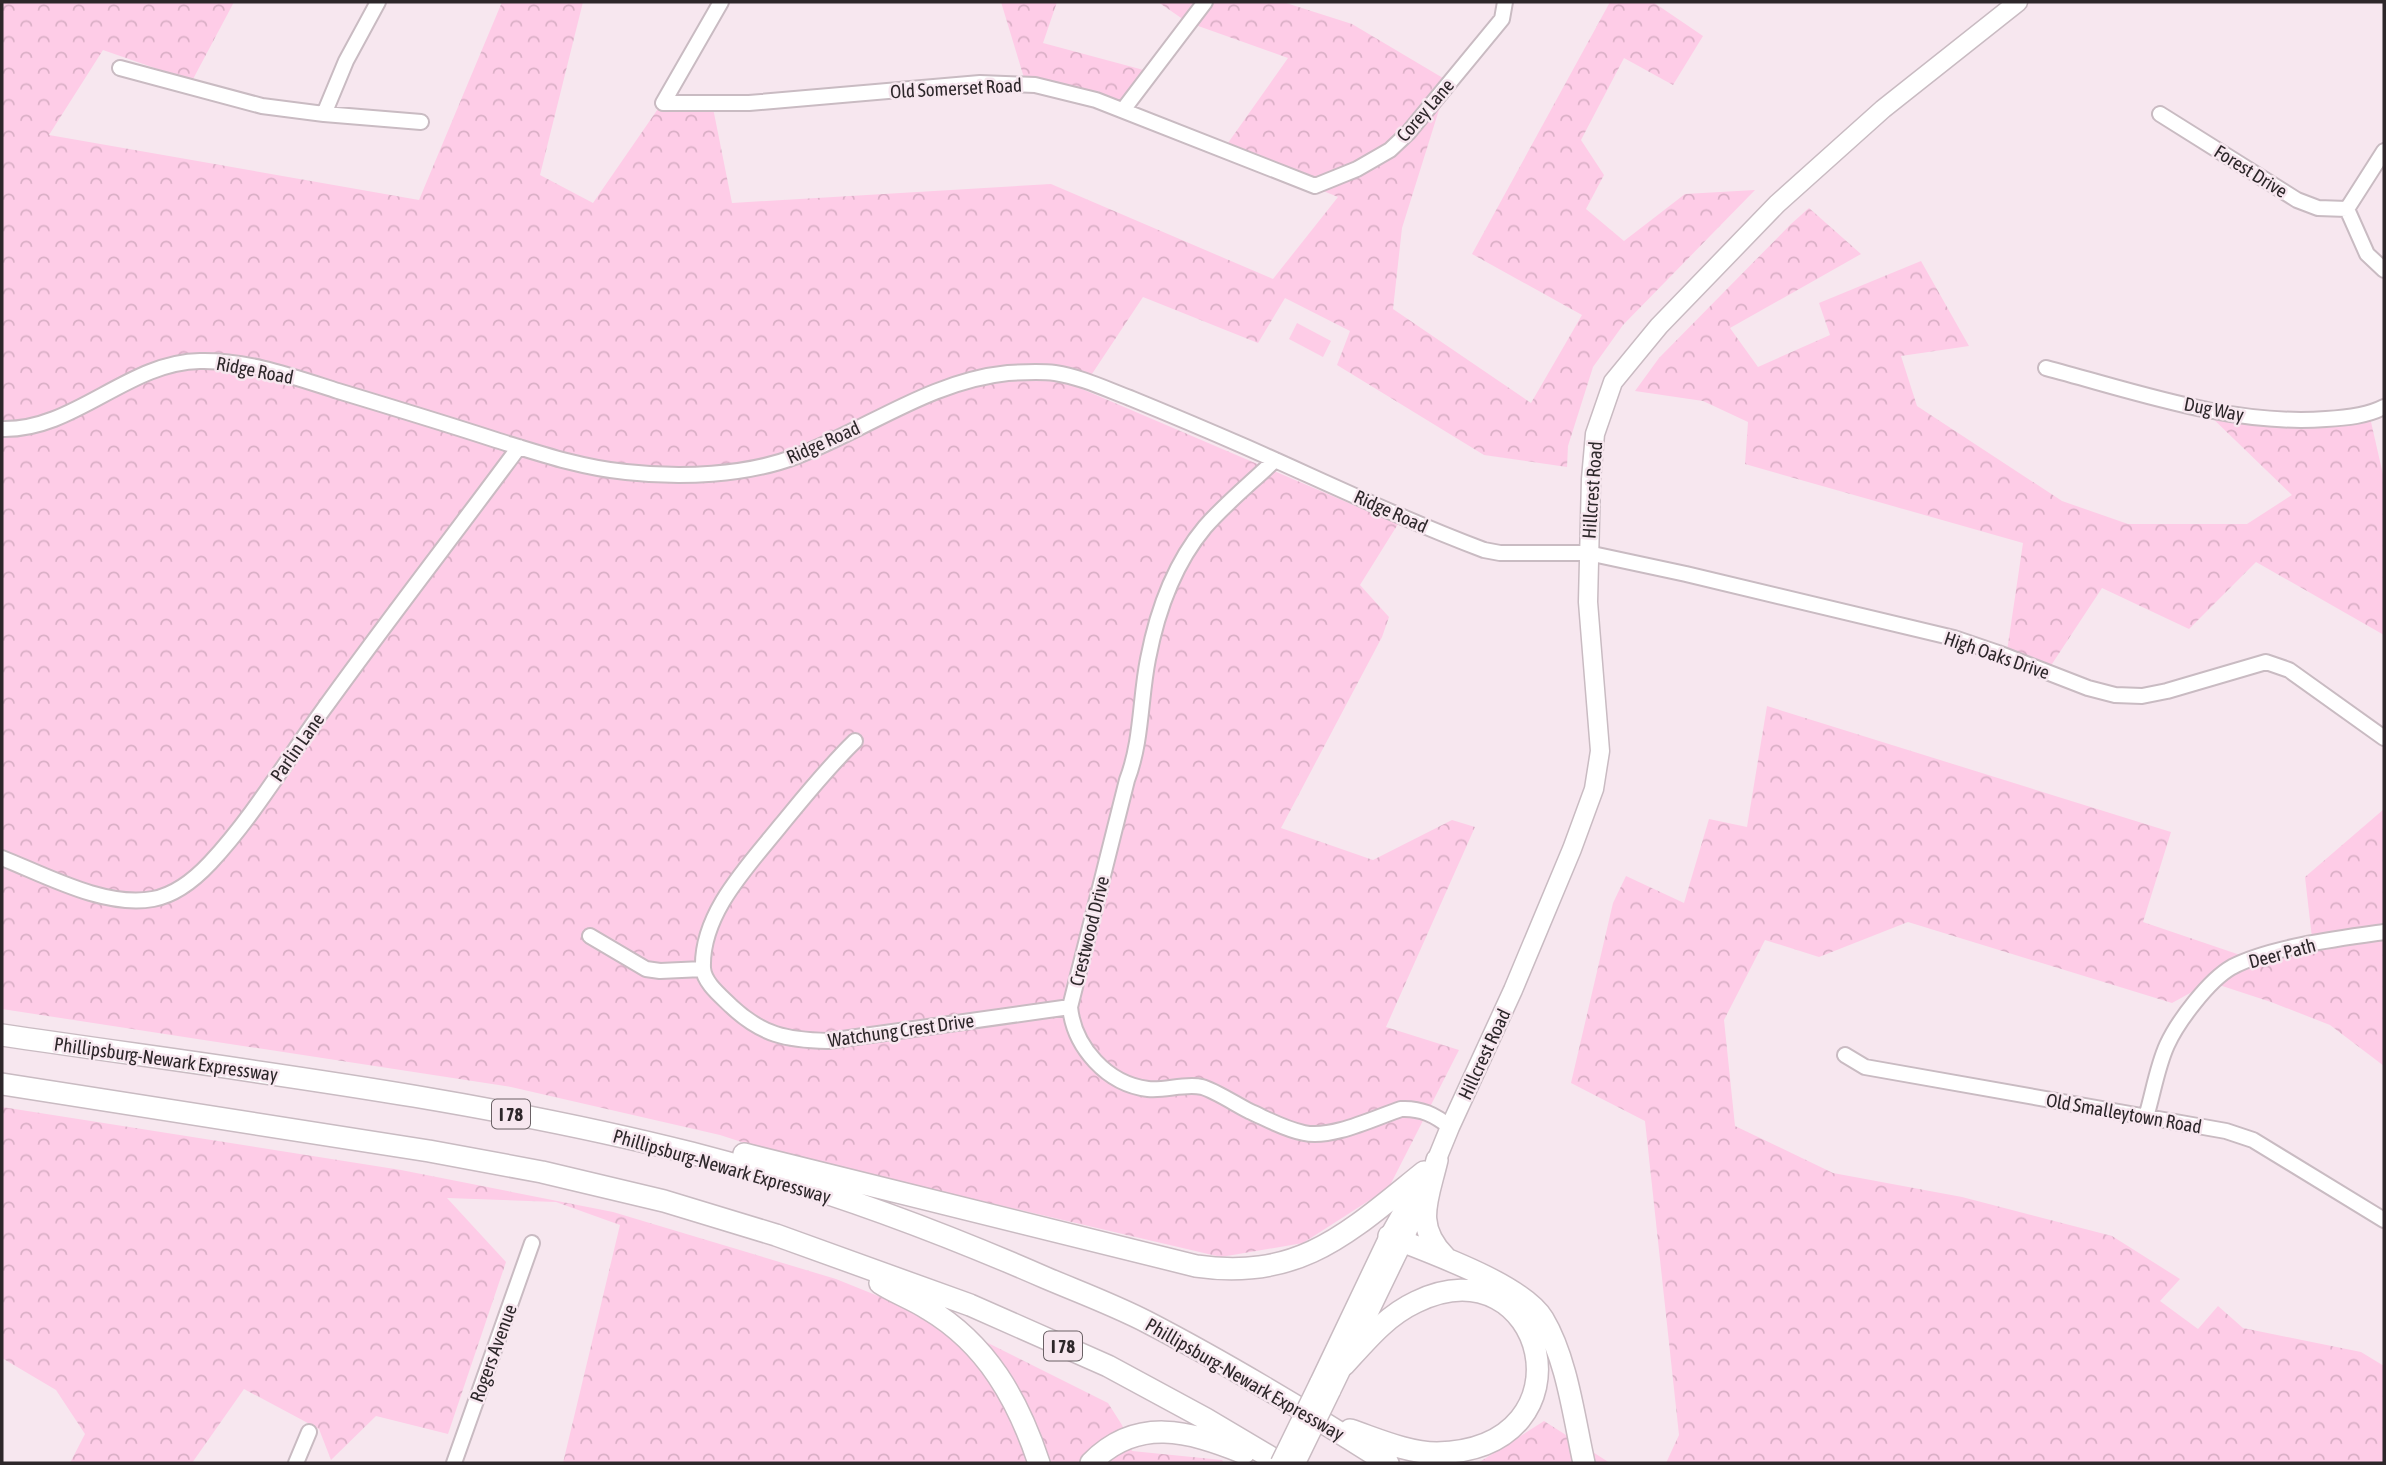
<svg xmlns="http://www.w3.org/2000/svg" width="2386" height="1465" viewBox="0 0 2386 1465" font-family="'Asap Condensed',sans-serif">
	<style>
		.grass { fill: #fecce7 }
		.forest { fill: url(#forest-crowns) }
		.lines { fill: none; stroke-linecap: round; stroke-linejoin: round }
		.minor-casing { stroke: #c9bbc2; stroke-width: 18 }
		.major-casing { stroke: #c9bbc2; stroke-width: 21 }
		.highway-casing { stroke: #c9bbc2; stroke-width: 24 }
		.minor { stroke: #fff; stroke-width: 14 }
		.major { stroke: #fff; stroke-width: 18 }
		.highway { stroke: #fff; stroke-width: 21 }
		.major-bridge-casing { stroke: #c9bbc2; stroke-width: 21; stroke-linecap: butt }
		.major-bridge { stroke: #fff; stroke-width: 18 }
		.labels { text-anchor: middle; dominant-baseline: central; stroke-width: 5; stroke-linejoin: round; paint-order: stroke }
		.shield { fill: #f7e7ef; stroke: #6a6165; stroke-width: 2 }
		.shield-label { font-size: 18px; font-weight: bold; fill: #2d272a }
		.street-label { font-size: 19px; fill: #2d272a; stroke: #f7e7ef }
	</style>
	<defs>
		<pattern id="forest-crowns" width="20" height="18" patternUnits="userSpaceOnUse" patternTransform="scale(1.75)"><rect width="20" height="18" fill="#fecce7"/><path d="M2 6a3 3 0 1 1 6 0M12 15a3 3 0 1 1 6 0" fill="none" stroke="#daafc6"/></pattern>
	</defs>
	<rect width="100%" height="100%" fill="#f7e7ef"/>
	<path class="grass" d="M 1297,323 L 1331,341 L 1323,357 L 1289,339 Z"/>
	<path class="forest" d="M 2,2 L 234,2 L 192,81 L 103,50 L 49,135 L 419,200 L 502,2 L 583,2 L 540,175 L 593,203 L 662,103 L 712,103 L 732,203 L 1051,184 L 1273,279 L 1338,197 L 1223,150 L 1288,58 L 1187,22 L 1158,2 L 1283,2 L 1352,24 L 1448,81 L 1402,228 L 1393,309 L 1531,403 L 1582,315 L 1472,254 L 1610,2 L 1653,2 L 1703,36 L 1673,85 L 1624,58 L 1581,140 L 1604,175 L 1586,209 L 1624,241 L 1685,194 L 1755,190 L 1623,325 L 1593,367 L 1568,446 L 1567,467 L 1484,455 L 1337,365 L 1350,331 L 1285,298 L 1258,343 L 1143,297 L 1082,389 L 1398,524 L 1360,585 L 1389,617 L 1382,637 L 1281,828 L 1373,860 L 1452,820 L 1475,827 L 1386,1027 L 1459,1050 L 1381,1203 L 1373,1198 L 1303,1243 L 1221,1257 L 776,1153 L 720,1135 L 511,1087 L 2,1009 Z
		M 1001,2 L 1057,2 L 1043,43 L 1151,72 L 1121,105 L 1025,81 Z
		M 1809,208 L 1861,254 L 1730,328 L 1758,367 L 1830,335 L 1819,303 L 1921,261 L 1969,346 L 1901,356 L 1917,406 L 2062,501 L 2128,524 L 2247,524 L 2292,495 L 2204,410 L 2369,413 L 2384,479 L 2384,635 L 2256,562 L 2189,629 L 2102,588 L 2050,667 L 2007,651 L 2023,543 L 1745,464 L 1748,422 L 1703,401 L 1635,391 L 1659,358 L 1791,224 Z
		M 1767,706 L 2171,832 L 2143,922 L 2246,957 L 2312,938 L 2305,877 L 2384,809 L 2384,928 L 2380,930 L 2384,947 L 2384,1066 L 2330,1025 L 2271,1002 L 2210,982 L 2172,1003 L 1908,922 L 1819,957 L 1765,940 L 1724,1020 L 1735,1126 L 1833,1173 L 1962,1197 L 2112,1236 L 2180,1279 L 2160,1301 L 2198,1329 L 2218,1306 L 2243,1328 L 2361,1352 L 2384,1366 L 2384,1463 L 1666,1463 L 1679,1435 L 1645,1121 L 1571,1083 L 1613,903 L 1626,876 L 1684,903 L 1709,819 L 1747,827 Z
		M 2,1107 L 401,1170 L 613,1212 L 836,1279 L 960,1329 L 1108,1403 L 1122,1425 L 1132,1451 L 1222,1460 L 1224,1463 L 563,1463 L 620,1225 L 556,1202 L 447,1198 L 506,1262 L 448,1434 L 376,1416 L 331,1460 L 319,1429 L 244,1389 L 192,1463 L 70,1463 L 85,1434 L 56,1390 L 2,1358 Z
		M 1544,1421 L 1610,1463 L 1478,1463 Z"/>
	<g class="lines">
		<defs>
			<path id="minor" d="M 721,2 L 663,103 L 749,103 L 980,83 L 1035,85 L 1096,100 L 1315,186 L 1357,169 L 1390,150 L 1408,133 L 1502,19 L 1505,2
				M 120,68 L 262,106 L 324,114 L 421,122
				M 1123,110 L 1205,2
				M 324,114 L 346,61 L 378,2
				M 2160,114 L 2297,200 L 2318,208 L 2347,209
				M 2384,151 L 2347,209 L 2367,254 L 2384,270
				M 2046,368 C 2137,392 2231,426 2326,419 C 2346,418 2367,416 2384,407
				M 2,429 C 74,431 128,362 200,361 C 248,360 294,377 338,391 C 391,407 444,423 496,440 C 538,453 582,468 626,472 C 679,478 746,476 797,456 C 868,429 930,381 1008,373 C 1024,372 1040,371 1055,373 C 1081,377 1106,389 1130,398 C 1169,414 1207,430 1246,447 C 1325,482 1404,520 1484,550 L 1500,553 L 1588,553 L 1686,574 L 1954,638 L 1998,653 L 2088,688 L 2115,695 L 2142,696 L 2167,691 L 2266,662 L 2289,670 L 2384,738
				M 1275,460 C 1252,482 1226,503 1205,527 C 1174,564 1157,612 1148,659 C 1140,699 1142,741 1127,780 L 1070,1007 C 1074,1047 1107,1084 1148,1089 C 1165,1091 1185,1083 1202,1087 C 1214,1090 1237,1105 1249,1111 C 1267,1119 1284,1129 1304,1133 C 1332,1139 1374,1118 1401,1109 C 1421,1108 1435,1115 1450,1127
				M 855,741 C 828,767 805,796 781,825 C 749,865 701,913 703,968 C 704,983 721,996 731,1006 C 762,1035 786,1040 828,1041 L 1070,1007
				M 2,858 C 45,875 105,908 153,899 C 175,895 195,879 210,863 C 253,817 286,761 323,710 C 387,621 454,535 519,447
				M 590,936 L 646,969 L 660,971 L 703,969
				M 1845,1055 L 1865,1067 L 2226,1131 L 2253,1140 L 2384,1220
				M 2146,1117 C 2153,1094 2157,1067 2167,1045 C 2178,1021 2209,980 2232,967 C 2270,947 2341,938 2384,932
				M 296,1463 L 309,1432
				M 454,1463 L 532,1243"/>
			<path id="major" d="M 1319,1383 L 1389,1236 L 1414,1191
				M 1331,1391 L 1403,1242 L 1450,1127 L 1513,990 L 1572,849 L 1594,789 L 1600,751 L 1588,602 L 1591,479 L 1595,434 L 1613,382 L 1659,326 L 1777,204 L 1883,109 L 2018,2"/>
			<path id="highway" d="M 2,1035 C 232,1069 465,1096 691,1153 C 812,1184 932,1228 1046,1278 C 1079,1292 1114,1305 1147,1322 C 1230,1365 1309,1413 1388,1463
				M 2,1084 L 429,1151 L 542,1172 L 664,1201 L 776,1235 L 970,1305 L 1108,1366 L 1206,1419 L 1280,1463
				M 744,1154 L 1196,1266 C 1300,1281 1348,1233 1424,1172
				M 1437,1160 C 1428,1199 1413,1225 1445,1257
				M 1389,1236 C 1428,1252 1522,1284 1543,1319 C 1567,1359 1574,1418 1584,1463
				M 880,1283 C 895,1293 913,1299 928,1309 C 987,1344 1018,1400 1039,1463
				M 1344,1365 C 1366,1341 1386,1316 1416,1302 C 1545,1239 1599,1449 1437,1453 C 1408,1453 1377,1439 1350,1430
				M 1091,1463 C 1137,1416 1189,1431 1244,1453"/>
		</defs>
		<use href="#minor" class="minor-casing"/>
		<use href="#major" class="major-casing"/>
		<use href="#highway" class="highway-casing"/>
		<use href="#minor" class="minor"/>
		<use href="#major" class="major"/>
		<use href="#highway" class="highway"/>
		<defs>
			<path id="major-bridge" d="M 1280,1463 L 1319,1383
				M 1296,1463 L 1331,1391"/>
		</defs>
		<use href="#major-bridge" class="major-bridge-casing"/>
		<use href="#major-bridge" class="major-bridge"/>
	</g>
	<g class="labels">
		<g class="shield">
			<rect x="492" y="1099.5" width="38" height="29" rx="5"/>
			<rect x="1044" y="1331.5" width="38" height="29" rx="5"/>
		</g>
		<g class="shield-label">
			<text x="511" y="1114">I 78</text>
			<text x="1063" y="1346">I 78</text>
		</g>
		<g class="street-label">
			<text transform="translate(956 88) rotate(-3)">Old Somerset Road</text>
			<text transform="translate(1425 110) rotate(-49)">Corey Lane</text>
			<text transform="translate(2251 171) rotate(32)">Forest Drive</text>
			<text transform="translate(255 370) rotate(11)">Ridge Road</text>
			<text transform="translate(2214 409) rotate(11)">Dug Way</text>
			<text transform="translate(823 442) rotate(-24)">Ridge Road</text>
			<text transform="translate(1592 490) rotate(-86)">Hillcrest Road</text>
			<text transform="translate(1391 511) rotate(24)">Ridge Road</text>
			<text transform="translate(1997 655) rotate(19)">High Oaks Drive</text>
			<text transform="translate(297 747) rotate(-55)">Parlin Lane</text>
			<text transform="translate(1089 931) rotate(-76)">Crestwood Drive</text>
			<text transform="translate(2282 953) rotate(-15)">Deer Path</text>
			<text transform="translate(901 1030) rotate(-8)">Watchung Crest Drive</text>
			<text transform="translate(1484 1054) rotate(-65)">Hillcrest Road</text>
			<text transform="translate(166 1059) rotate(8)">Phillipsburg-Newark Expressway</text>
			<text transform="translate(2124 1113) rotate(10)">Old Smalleytown Road</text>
			<text transform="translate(722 1166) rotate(16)">Phillipsburg-Newark Expressway</text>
			<text transform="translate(493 1353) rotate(-70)">Rogers Avenue</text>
			<text transform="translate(1245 1379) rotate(30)">Phillipsburg-Newark Expressway</text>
		</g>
	</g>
	<rect width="2386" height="1465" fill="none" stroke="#2d272a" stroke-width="7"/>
</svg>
